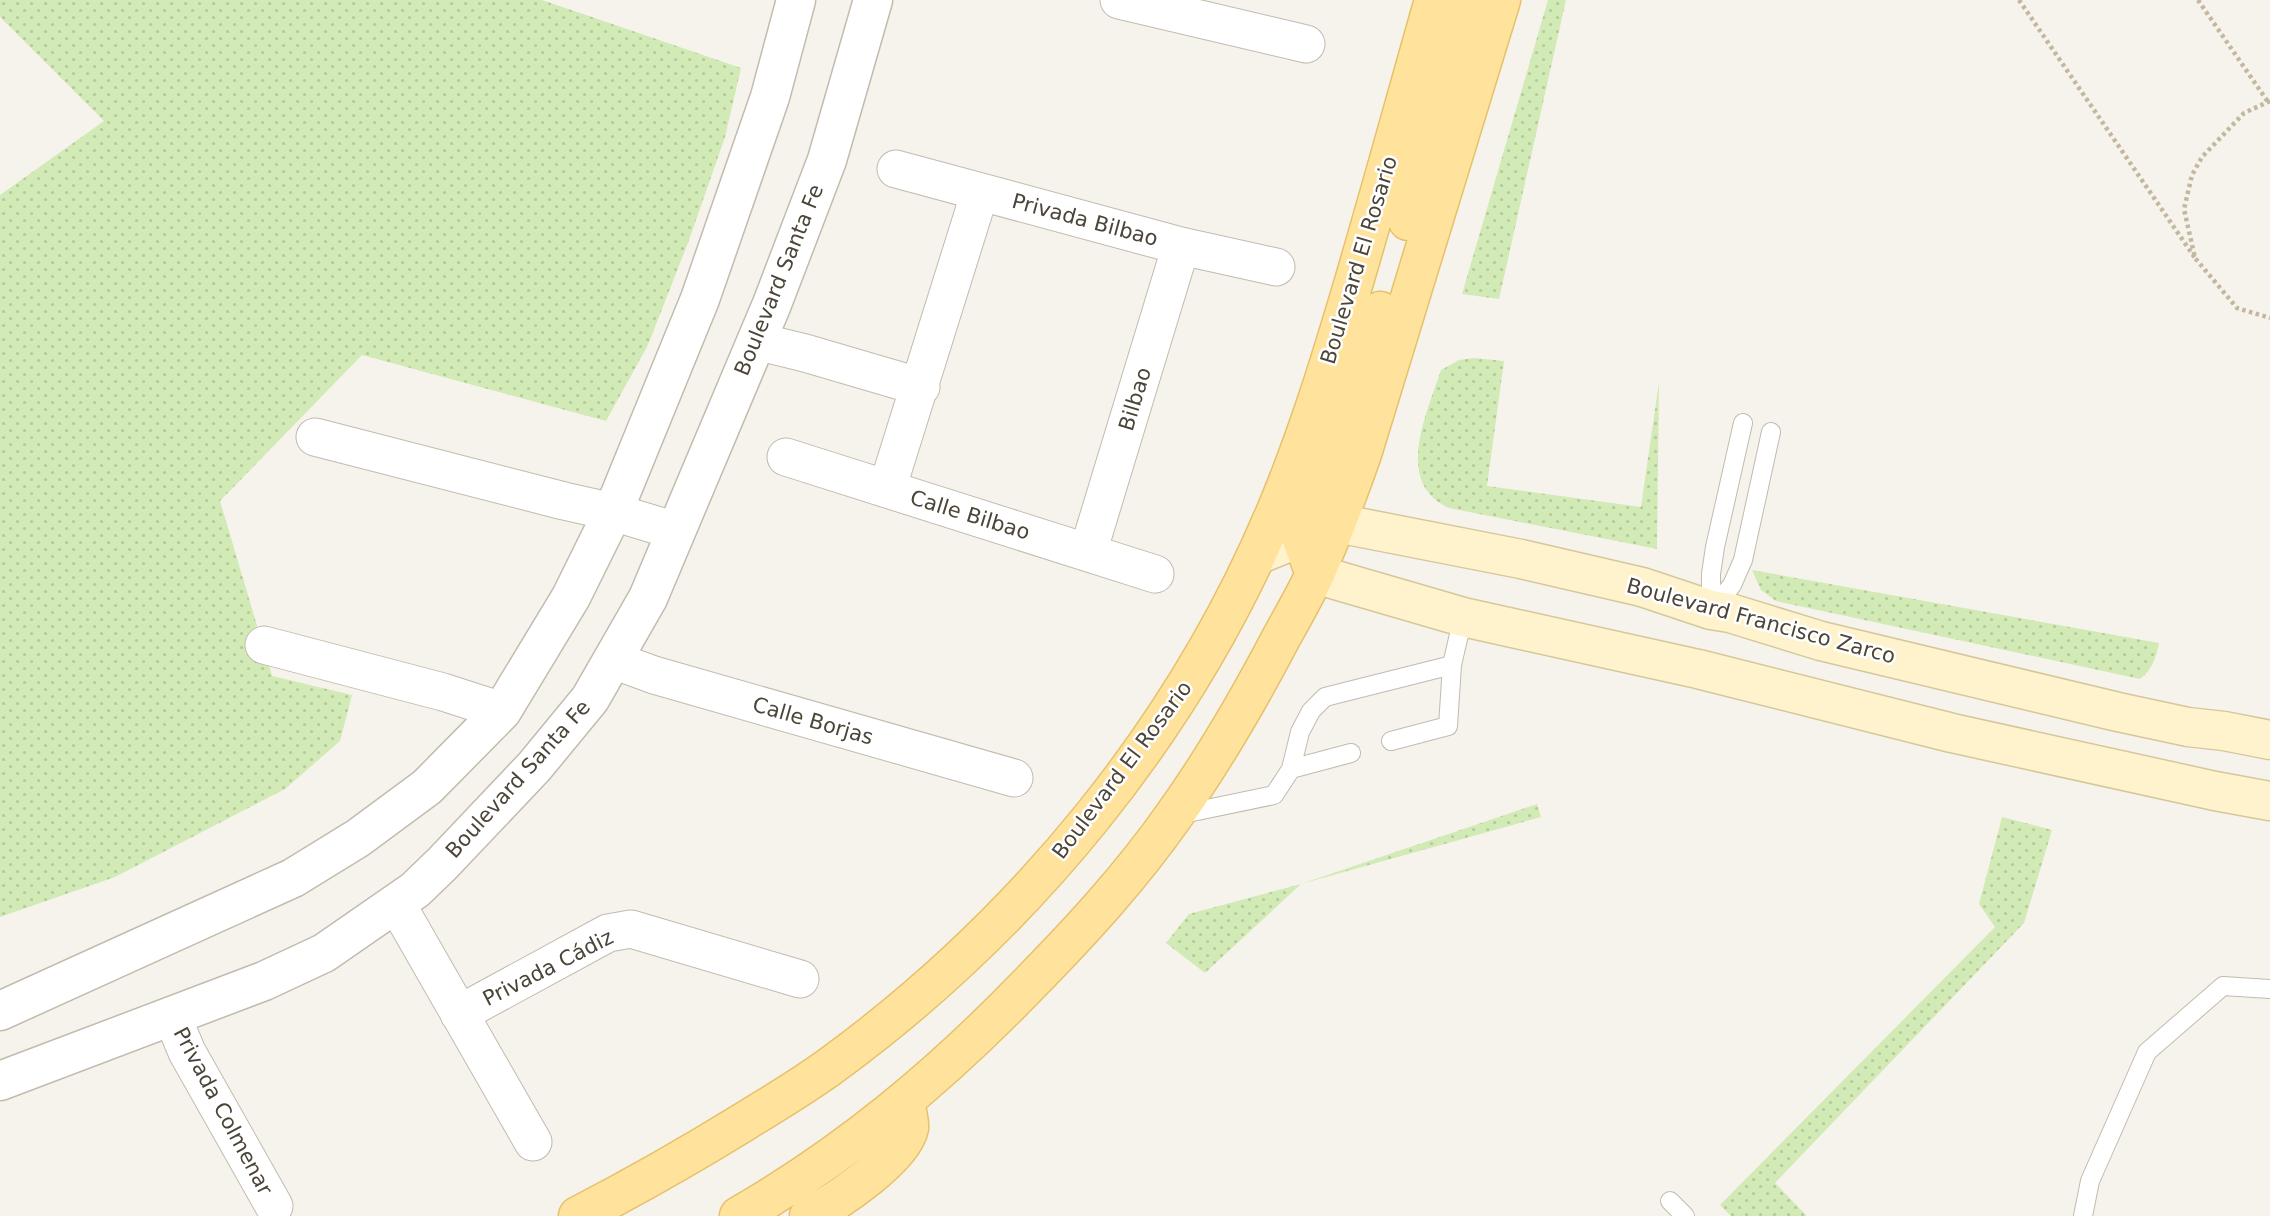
<svg xmlns="http://www.w3.org/2000/svg" width="2270" height="1216" viewBox="0 0 2270 1216" font-family="'DejaVu Sans',sans-serif">
	<style>
		.grass { fill: url(#grass-dots) }
		.lines { fill: none; stroke-linecap: round; stroke-linejoin: round }
		.service-casing { stroke: #c2bbae; stroke-width: 20 }
		.minor-casing { stroke: #c2bbae; stroke-width: 39 }
		.tertiary-casing { stroke: #c2bbae; stroke-width: 41 }
		.secondary-casing { stroke: #d6c79b; stroke-width: 41 }
		.primary-casing { stroke: #e6c16a; stroke-width: 41 }
		.path { stroke: #c4b79f; stroke-width: 4.5; stroke-dasharray: 3.5 3.5; stroke-linecap: butt }
		.service { stroke: #fff; stroke-width: 18 }
		.minor { stroke: #fff; stroke-width: 37 }
		.tertiary { stroke: #fff; stroke-width: 38 }
		.secondary { stroke: #fff3cd; stroke-width: 38 }
		.primary { stroke: #ffe39c; stroke-width: 38 }
		.labels { text-anchor: middle; dominant-baseline: central; stroke-width: 5; stroke-linejoin: round; paint-order: stroke }
		.street-label { font-size: 21px; fill: #4b4439; stroke: #fff }
	</style>
	<defs>
		<pattern id="grass-dots" width="8" height="8" patternUnits="userSpaceOnUse" patternTransform="scale(1.75)"><rect width="8" height="8" fill="#d2eab5"/><path d="M2 2h.1M6 6h.1" fill="none" stroke="#b6ca9c" stroke-width="1.8" stroke-linecap="round"/></pattern>
	</defs>
	<rect width="100%" height="100%" fill="#f6f3ec"/>
	<path class="grass" d="M 0,0 L 542,0 L 741,68 L 725,137 L 689,240 L 648,345 L 606,421 L 362,355 L 220,501 L 272,676 L 352,695 L 340,741 L 285,789 L 115,877 L 0,917 L 0,195 L 104,121 L 0,17 Z
		M 1548,0 L 1566,0 L 1499,299 L 1462,294 Z
		M 1474,358 L 1504,361 L 1487,486 L 1641,507 L 1659,382 L 1657,549 L 1449,508 C 1393,483 1427,413 1441,370 L 1459,360 Z
		M 1752,570 L 2159,643 C 2156,658 2152,670 2140,679 L 1776,601 L 1761,590 Z
		M 1537,804 L 1541,817 L 1301,884 L 1205,973 L 1166,943 L 1189,914 L 1301,884 Z
		M 2002,817 L 2052,830 L 2024,923 L 1775,1183 L 1807,1216 L 1731,1216 L 1720,1205 L 1995,927 L 1979,904 Z"/>
	<g class="lines">
		<defs>
			<path id="service" d="M 1711,610 L 1732,585 L 1743,560 L 1771,432
				M 1711,610 L 1711,574 L 1715,547 L 1743,423
				M 1391,741 L 1448,726 L 1452,665
				M 1291,769 L 1351,753
				M 1178,815 L 1274,795 L 1291,769 L 1300,732 L 1311,711 L 1325,697 L 1452,665 L 1463,617
				M 1670,1201 L 1685,1216
				M 2083,1216 L 2090,1181 L 2147,1052 L 2223,986 L 2270,989"/>
			<path id="minor" d="M 1119,0 L 1306,44
				M 896,169 L 1181,246 L 1276,267
				M 756,341 L 805,353 L 921,387
				M 315,437 L 564,501 L 613,512 L 676,531
				M 786,457 L 1155,574
				M 887,489 L 980,192
				M 1088,552 L 1181,246
				M 264,645 L 443,692 L 502,711
				M 613,660 L 654,675 L 1014,778
				M 396,903 L 533,1142
				M 459,1014 L 608,933 L 631,929 L 800,979
				M 172,1016 L 187,1052 L 274,1206"/>
			<path id="tertiary" d="M 0,1011 L 293,878 L 358,838 L 427,787 L 502,711 L 571,597 L 613,512 L 700,299 L 770,97 L 796,0
				M 0,1081 L 264,981 L 324,953 L 415,890 L 442,864 L 534,767 L 590,699 L 648,598 L 772,304 L 827,160 L 873,0"/>
			<path id="secondary" d="M 1257,555 L 1337,523 L 1521,559 L 1642,587 L 1711,610 L 1730,613 L 1821,641 L 2118,712 L 2188,727 L 2224,731 L 2270,740
				M 1315,574 L 1463,617 L 1698,669 L 1952,733 L 2215,791 L 2270,801"/>
			<path id="primary" d="M 1408,221 L 1469,0
				M 1315,574 L 1301,537 L 1321,468 L 1360,369 L 1380,311
				M 578,1216 C 636,1186 692,1154 747,1120 C 776,1102 805,1085 832,1065 C 1026,923 1186,728 1278,506 C 1308,434 1331,359 1353,285 C 1381,190 1407,95 1434,0
				M 739,1216 C 848,1153 939,1077 1027,986 C 1080,932 1131,877 1175,814 C 1215,758 1249,699 1281,638 C 1293,616 1306,594 1316,572 C 1333,533 1348,494 1362,454 L 1501,0
				M 809,1216 C 835,1203 903,1158 909,1128 C 910,1121 906,1109 905,1102"/>
		</defs>
		<use href="#service" class="service-casing"/>
		<use href="#minor" class="minor-casing"/>
		<use href="#tertiary" class="tertiary-casing"/>
		<use href="#secondary" class="secondary-casing"/>
		<use href="#primary" class="primary-casing"/>
		<path class="path" d="M 2019,0 L 2195,258
			M 2198,0 L 2268,102
			M 2270,101 L 2244,113 L 2202,157 L 2192,175 L 2184,209 L 2195,258 L 2237,308 L 2270,318"/>
		<use href="#service" class="service"/>
		<use href="#minor" class="minor"/>
		<use href="#tertiary" class="tertiary"/>
		<use href="#secondary" class="secondary"/>
		<use href="#primary" class="primary"/>
	</g>
	<g class="labels">
		<g class="street-label">
			<text transform="translate(1085 220) rotate(15)">Privada Bilbao</text>
			<text transform="translate(1359 260) rotate(-73)">Boulevard El Rosario</text>
			<text transform="translate(779 280) rotate(-68)">Boulevard Santa Fe</text>
			<text transform="translate(1135 399) rotate(-73)">Bilbao</text>
			<text transform="translate(970 515) rotate(17)">Calle Bilbao</text>
			<text transform="translate(1761 621) rotate(15)">Boulevard Francisco Zarco</text>
			<text transform="translate(813 721) rotate(16)">Calle Borjas</text>
			<text transform="translate(1122 770) rotate(-53)">Boulevard El Rosario</text>
			<text transform="translate(518 779) rotate(-48)">Boulevard Santa Fe</text>
			<text transform="translate(548 968) rotate(-27)">Privada Cádiz</text>
			<text transform="translate(223 1111) rotate(62)">Privada Colmenar</text>
		</g>
	</g>
</svg>
